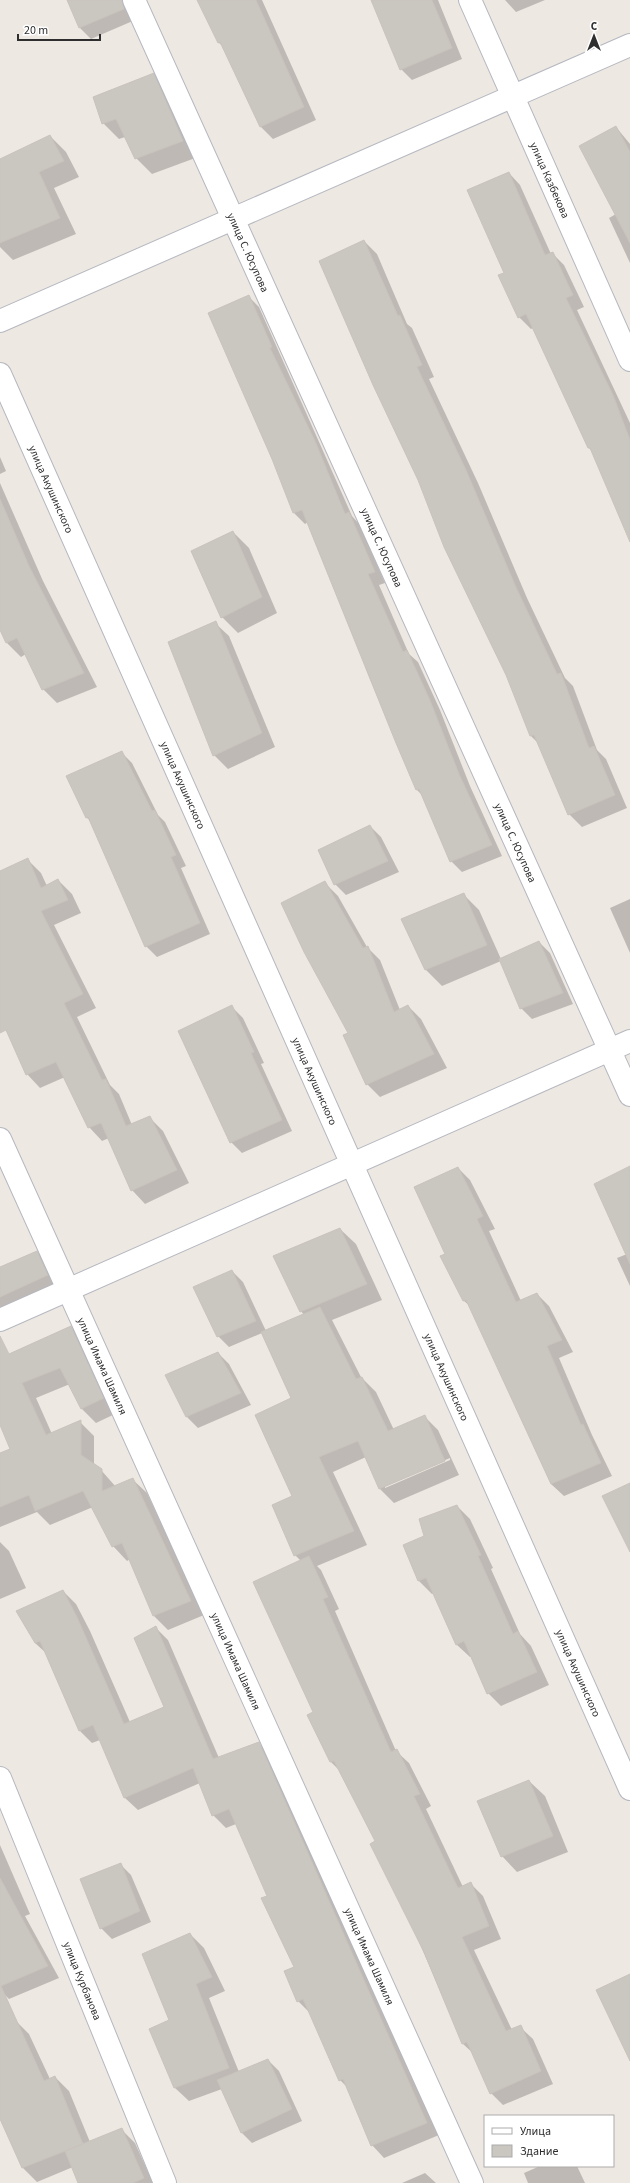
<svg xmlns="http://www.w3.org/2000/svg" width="630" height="2183" viewBox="0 0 630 2183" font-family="'Source Sans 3',sans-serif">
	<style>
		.shadow { fill: #0003; fill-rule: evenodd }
		.building { fill: #cac6c0; stroke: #c9c3bc }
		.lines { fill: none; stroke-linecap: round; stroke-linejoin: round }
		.minor-casing { stroke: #b5b8c0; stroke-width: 24 }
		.minor { stroke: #fff; stroke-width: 22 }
		.labels { text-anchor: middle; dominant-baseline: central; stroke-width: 3; stroke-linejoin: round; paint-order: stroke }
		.street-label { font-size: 11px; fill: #2e2e2e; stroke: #fff }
	</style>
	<rect width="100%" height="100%" fill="#eee8e2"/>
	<path class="shadow" d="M 68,0 L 128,0 L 135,20 L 91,39 L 80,28 Z
		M 198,0 L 262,0 L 316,120 L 273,139 L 261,127 L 224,47 L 219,43 Z
		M 372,0 L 438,0 L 462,59 L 412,80 L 401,69 Z
		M 505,0 L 545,0 L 516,12 Z
		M 153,75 L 169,90 L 198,157 L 152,174 L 136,158 L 125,137 L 119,139 L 103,123 Z
		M 616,127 L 630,144 L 630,263 L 609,218 L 616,214 Z
		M 50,136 L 66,152 L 79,177 L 54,188 L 76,234 L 13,260 L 0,247 L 0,160 Z
		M 509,173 L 520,185 L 551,254 L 552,253 L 564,265 L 584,307 L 577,310 L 630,423 L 630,537 L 592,451 L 589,448 L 533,328 L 531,329 L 519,317 L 505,273 Z
		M 364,241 L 377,254 L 407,324 L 412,328 L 434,377 L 429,379 L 478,483 L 527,598 L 565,678 L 573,686 L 597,750 L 606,759 L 627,808 L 582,827 L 569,814 L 540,745 L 531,736 L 507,675 Z
		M 248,296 L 259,307 L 352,516 L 360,525 L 385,583 L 379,585 L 409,654 L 418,662 L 440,710 L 470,786 L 502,856 L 462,872 L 451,861 L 423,796 L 417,790 L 366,669 L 368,668 L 340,604 L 341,604 L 308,522 L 305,524 L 294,513 L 273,459 Z
		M 0,457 L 6,471 L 0,474 Z
		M 0,483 L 43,581 L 97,687 L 57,703 L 43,689 L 26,654 L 21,657 L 7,643 L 0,628 Z
		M 233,532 L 249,548 L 277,613 L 238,633 L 222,617 Z
		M 215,623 L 229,636 L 275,747 L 228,769 L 214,755 Z
		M 121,752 L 132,763 L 158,815 L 165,822 L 186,866 L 181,868 L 210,934 L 157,957 L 146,946 L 91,821 L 87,818 L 68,776 Z
		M 370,826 L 381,837 L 399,872 L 346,895 L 335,884 Z
		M 27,859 L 41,873 L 47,886 L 58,880 L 72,894 L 81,913 L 54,925 L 96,1008 L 77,1017 L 110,1085 L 119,1094 L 132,1125 L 149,1117 L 163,1131 L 189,1183 L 145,1204 L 132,1190 L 109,1138 L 102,1141 L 89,1127 L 65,1077 L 40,1088 L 27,1074 L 9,1035 L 0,1020 L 0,870 L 1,872 Z
		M 325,883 L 338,896 L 367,947 L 380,960 L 400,1010 L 408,1006 L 421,1019 L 447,1068 L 380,1097 L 367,1084 L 350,1033 Z
		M 463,894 L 479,910 L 501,959 L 539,942 L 550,953 L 573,1004 L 532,1019 L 521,1008 L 501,961 L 442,986 L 426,970 L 402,920 Z
		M 630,899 L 630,953 L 610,908 Z
		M 232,1007 L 243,1018 L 264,1063 L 261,1064 L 292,1131 L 242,1153 L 231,1142 Z
		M 630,1167 L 630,1286 L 617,1258 L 627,1254 Z
		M 458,1168 L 470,1180 L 495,1229 L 489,1231 L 521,1301 L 537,1294 L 549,1306 L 573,1352 L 559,1358 L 592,1435 L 612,1476 L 564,1496 L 551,1484 L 470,1306 L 464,1301 L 447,1254 Z
		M 340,1229 L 356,1244 L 382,1300 L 332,1320 L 361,1377 L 376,1392 L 394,1430 L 424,1416 L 438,1430 L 459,1475 L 394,1503 L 380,1489 L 366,1457 L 333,1472 L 367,1545 L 317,1566 L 321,1570 L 339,1609 L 335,1611 L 396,1751 L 409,1763 L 431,1806 L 426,1809 L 463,1887 L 470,1883 L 483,1896 L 501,1939 L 474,1950 L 512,2030 L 520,2027 L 533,2039 L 553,2084 L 503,2105 L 491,2093 L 474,2054 L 463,2044 L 376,1842 L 340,1771 L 331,1762 L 314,1712 L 301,1561 L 295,1555 L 292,1399 L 262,1333 L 229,1347 L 218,1336 L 232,1271 L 243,1282 L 266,1331 L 304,1315 L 301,1311 ZM 450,1458 L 450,1460 L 385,1488 L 385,1486 Z
		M 37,1252 L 52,1268 L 63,1291 L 0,1320 L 0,1269 Z
		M 71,1327 L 85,1341 L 117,1413 L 96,1423 L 82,1409 L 70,1384 L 36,1398 L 52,1434 L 80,1422 L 94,1436 L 94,1466 L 101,1470 L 116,1487 L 132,1479 L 147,1493 L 204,1615 L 168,1630 L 154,1616 L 130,1559 L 127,1561 L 113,1546 L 93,1507 L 50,1525 L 37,1512 L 0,1527 L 0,1454 L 11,1449 L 0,1422 L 0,1359 Z
		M 218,1353 L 229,1364 L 251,1405 L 198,1428 L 187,1417 L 167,1376 Z
		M 457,1506 L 470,1519 L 493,1568 L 491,1569 L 520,1634 L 531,1646 L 549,1685 L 501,1706 L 488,1693 L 472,1656 L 470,1657 L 457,1645 L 434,1593 L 432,1594 L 419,1581 L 404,1546 L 425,1536 Z
		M 0,1542 L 9,1551 L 26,1588 L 0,1599 Z
		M 63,1591 L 76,1604 L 90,1631 L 130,1722 L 165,1707 L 156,1628 L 168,1640 L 219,1758 L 258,1743 L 271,1756 L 439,2135 L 384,2158 L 372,2145 L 348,2088 L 340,2080 L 310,2013 L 298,2001 L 295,1967 L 268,1896 L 236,1824 L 226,1828 L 213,1815 L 200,1783 L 138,1810 L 125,1798 L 100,1740 L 92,1743 L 79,1730 L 46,1653 L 35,1643 Z
		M 529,1781 L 545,1796 L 568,1852 L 517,1872 L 502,1856 Z
		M 0,1845 L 30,1914 L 25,1916 L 59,1978 L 9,1999 L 0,1990 Z
		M 120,1864 L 131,1875 L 151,1922 L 112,1939 L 101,1928 Z
		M 190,1934 L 204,1948 L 225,1991 L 209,1998 L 239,2072 L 268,2060 L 279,2071 L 302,2121 L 252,2143 L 241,2132 L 222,2089 L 189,2101 L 175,2088 L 170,2021 Z
		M 15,2020 L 29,2034 L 50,2079 L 55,2077 L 69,2091 L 90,2142 L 122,2130 L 135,2143 L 153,2183 L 79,2183 L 73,2167 L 37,2182 L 23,2168 L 0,2116 L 0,2025 Z
		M 540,2166 L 577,2166 L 585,2183 L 528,2183 L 524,2173 Z
		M 425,2173 L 436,2183 L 402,2183 Z"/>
	<path class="building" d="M 67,0 L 122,0 L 124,9 L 79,28 Z
		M 197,0 L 256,0 L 304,107 L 260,127 L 220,42 L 218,43 Z
		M 371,0 L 432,0 L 452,48 L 400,70 Z
		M 154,73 L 183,141 L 135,159 L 116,119 L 102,124 L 93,97 Z
		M 616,126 L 630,152 L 630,243 L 579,146 Z
		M 50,135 L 64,161 L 39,172 L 60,218 L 0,243 L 0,159 Z
		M 509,172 L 545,255 L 553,252 L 573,295 L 566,298 L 613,395 L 630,440 L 630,542 L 590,448 L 588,448 L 526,314 L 518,318 L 498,275 L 504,273 L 467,190 Z
		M 364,240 L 398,316 L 400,315 L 422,365 L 417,367 L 466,470 L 515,585 L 557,674 L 561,673 L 589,748 L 594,746 L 615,795 L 568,815 L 534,735 L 530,736 L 506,675 L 444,547 L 418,480 L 373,385 L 319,261 Z
		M 249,295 L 272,347 L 270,348 L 315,441 L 345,514 L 349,512 L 375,572 L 368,574 L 403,652 L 407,650 L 429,698 L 459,774 L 492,845 L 450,862 L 419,789 L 416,790 L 396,743 L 302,510 L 293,513 L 272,459 L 208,313 Z
		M 0,499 L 29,566 L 84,673 L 42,690 L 17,638 L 6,643 L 0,630 Z
		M 233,531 L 262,597 L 221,618 L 191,551 Z
		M 216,621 L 262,733 L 213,756 L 168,642 Z
		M 122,751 L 152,811 L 155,810 L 176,855 L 171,857 L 200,923 L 145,947 L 88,817 L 86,818 L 66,776 Z
		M 370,825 L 388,861 L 334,885 L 318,850 Z
		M 28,858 L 41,888 L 58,879 L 68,900 L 41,911 L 83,994 L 64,1003 L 102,1080 L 106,1079 L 126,1126 L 150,1116 L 177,1170 L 131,1191 L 101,1123 L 88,1128 L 56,1062 L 26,1075 L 6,1030 L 0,1033 L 0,871 Z
		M 325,881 L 363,948 L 368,946 L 394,1012 L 408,1005 L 434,1054 L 366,1085 L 343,1035 L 348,1033 L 304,952 L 281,903 Z
		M 464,893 L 487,945 L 425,970 L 401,919 Z
		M 539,941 L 563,993 L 520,1009 L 499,959 Z
		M 232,1005 L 254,1052 L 251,1053 L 282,1120 L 230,1143 L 178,1031 Z
		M 630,1166 L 630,1264 L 594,1184 Z
		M 458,1167 L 483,1216 L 477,1219 L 516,1302 L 537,1293 L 562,1340 L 547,1346 L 581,1425 L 583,1424 L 601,1463 L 551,1484 L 466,1300 L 463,1301 L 440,1256 L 445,1254 L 414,1187 Z
		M 340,1228 L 367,1284 L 300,1312 L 273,1256 Z
		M 37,1251 L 48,1275 L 0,1297 L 0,1267 Z
		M 232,1270 L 256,1321 L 217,1337 L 193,1287 Z
		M 320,1307 L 356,1379 L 362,1377 L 388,1431 L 425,1415 L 445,1461 L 379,1489 L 358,1441 L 319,1457 L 354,1531 L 294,1556 L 272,1505 L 292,1496 L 255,1415 L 291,1398 L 261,1332 Z
		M 71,1326 L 104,1398 L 81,1409 L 60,1368 L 22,1383 L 46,1435 L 81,1420 L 81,1455 L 102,1469 L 102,1491 L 133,1478 L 191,1601 L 153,1616 L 122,1543 L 112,1547 L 83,1491 L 35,1511 L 29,1495 L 0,1507 L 0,1453 L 10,1449 L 0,1425 L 0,1336 L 9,1354 Z
		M 218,1352 L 241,1393 L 186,1417 L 165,1375 Z
		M 630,1483 L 630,1552 L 602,1496 Z
		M 457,1505 L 481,1555 L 478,1556 L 513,1634 L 518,1631 L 537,1672 L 487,1694 L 464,1641 L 456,1645 L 426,1578 L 418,1581 L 403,1545 L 424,1536 L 419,1519 Z
		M 309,1556 L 328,1597 L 323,1599 L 391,1752 L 397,1749 L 420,1794 L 414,1796 L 458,1888 L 471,1882 L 489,1926 L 462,1937 L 506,2031 L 521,2025 L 541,2071 L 490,2094 L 467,2042 L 462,2044 L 424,1952 L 370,1844 L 375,1841 L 334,1761 L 330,1762 L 307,1715 L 313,1712 L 253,1582 Z
		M 63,1590 L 77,1617 L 124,1724 L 164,1707 L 134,1638 L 156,1626 L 213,1759 L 259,1742 L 427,2123 L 371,2146 L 343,2079 L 339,2081 L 303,1999 L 297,2002 L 284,1971 L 294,1967 L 261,1898 L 267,1896 L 229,1809 L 212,1816 L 193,1768 L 124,1798 L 93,1725 L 79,1731 L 40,1641 L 35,1643 L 16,1611 Z
		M 529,1780 L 553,1836 L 501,1857 L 477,1801 Z
		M 121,1863 L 140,1911 L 100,1929 L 80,1879 Z
		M 0,1878 L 48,1966 L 1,1986 L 44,2081 L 55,2076 L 83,2144 L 22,2168 L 0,2119 Z
		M 190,1933 L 212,1977 L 196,1984 L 229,2068 L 174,2088 L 149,2029 L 169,2020 L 142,1954 Z
		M 630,1974 L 630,2061 L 596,1990 Z
		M 268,2059 L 292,2109 L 241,2133 L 217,2080 Z
		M 122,2128 L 144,2178 L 133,2183 L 78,2183 L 65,2151 Z"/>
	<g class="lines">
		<defs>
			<g id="minor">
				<path id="s1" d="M 134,0 L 630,1095"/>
				<path id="s2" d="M 470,0 L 630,360"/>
				<path d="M 0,321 L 630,45"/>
				<path id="s3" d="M 0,374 L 630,1789"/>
				<path id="s4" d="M 0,1139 L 472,2183"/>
				<path d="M 0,1320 L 630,1041"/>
				<path id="s5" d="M 0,1778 L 165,2183"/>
			</g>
		</defs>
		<use href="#minor" class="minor-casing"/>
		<use href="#minor" class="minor"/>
	</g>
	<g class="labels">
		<g class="street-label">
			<text stroke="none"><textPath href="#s2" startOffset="197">улица Казбекова</textPath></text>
			<text stroke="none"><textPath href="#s1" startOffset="277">улица С. Юсупова</textPath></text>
			<text stroke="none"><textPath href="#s3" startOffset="126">улица Акушинского</textPath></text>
			<text stroke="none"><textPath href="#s1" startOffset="601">улица С. Юсупова</textPath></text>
			<text stroke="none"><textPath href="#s3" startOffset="450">улица Акушинского</textPath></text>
			<text stroke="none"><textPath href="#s1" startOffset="925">улица С. Юсупова</textPath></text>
			<text stroke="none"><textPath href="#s3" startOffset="774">улица Акушинского</textPath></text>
			<text stroke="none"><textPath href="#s4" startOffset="249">улица Имама Шамиля</textPath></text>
			<text stroke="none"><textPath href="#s3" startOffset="1098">улица Акушинского</textPath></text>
			<text stroke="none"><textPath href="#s4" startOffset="573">улица Имама Шамиля</textPath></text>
			<text stroke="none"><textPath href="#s3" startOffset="1422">улица Акушинского</textPath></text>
			<text stroke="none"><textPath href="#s4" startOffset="897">улица Имама Шамиля</textPath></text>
			<text stroke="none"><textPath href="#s5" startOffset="219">улица Курбанова</textPath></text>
		</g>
	</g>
	<rect x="484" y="2115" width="130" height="52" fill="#ffffff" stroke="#ababab"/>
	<rect x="492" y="2128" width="20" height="6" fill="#ffffff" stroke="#ababab"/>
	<text x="520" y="2135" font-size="12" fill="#2e2e2e">Улица</text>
	<rect x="492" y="2145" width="20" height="12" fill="#cac6c0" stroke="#ababab"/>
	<text x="520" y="2155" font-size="12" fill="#2e2e2e">Здание</text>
	<g transform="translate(594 36)" stroke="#ffffff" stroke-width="3" paint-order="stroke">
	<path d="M0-3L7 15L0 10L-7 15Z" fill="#2e2e2e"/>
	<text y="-6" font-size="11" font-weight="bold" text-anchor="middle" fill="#2e2e2e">С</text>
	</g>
	<path d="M18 34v6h82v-6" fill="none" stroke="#2e2e2e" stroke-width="2"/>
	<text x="24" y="34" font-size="12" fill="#2e2e2e" stroke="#ffffff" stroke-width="3" paint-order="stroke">20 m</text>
</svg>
